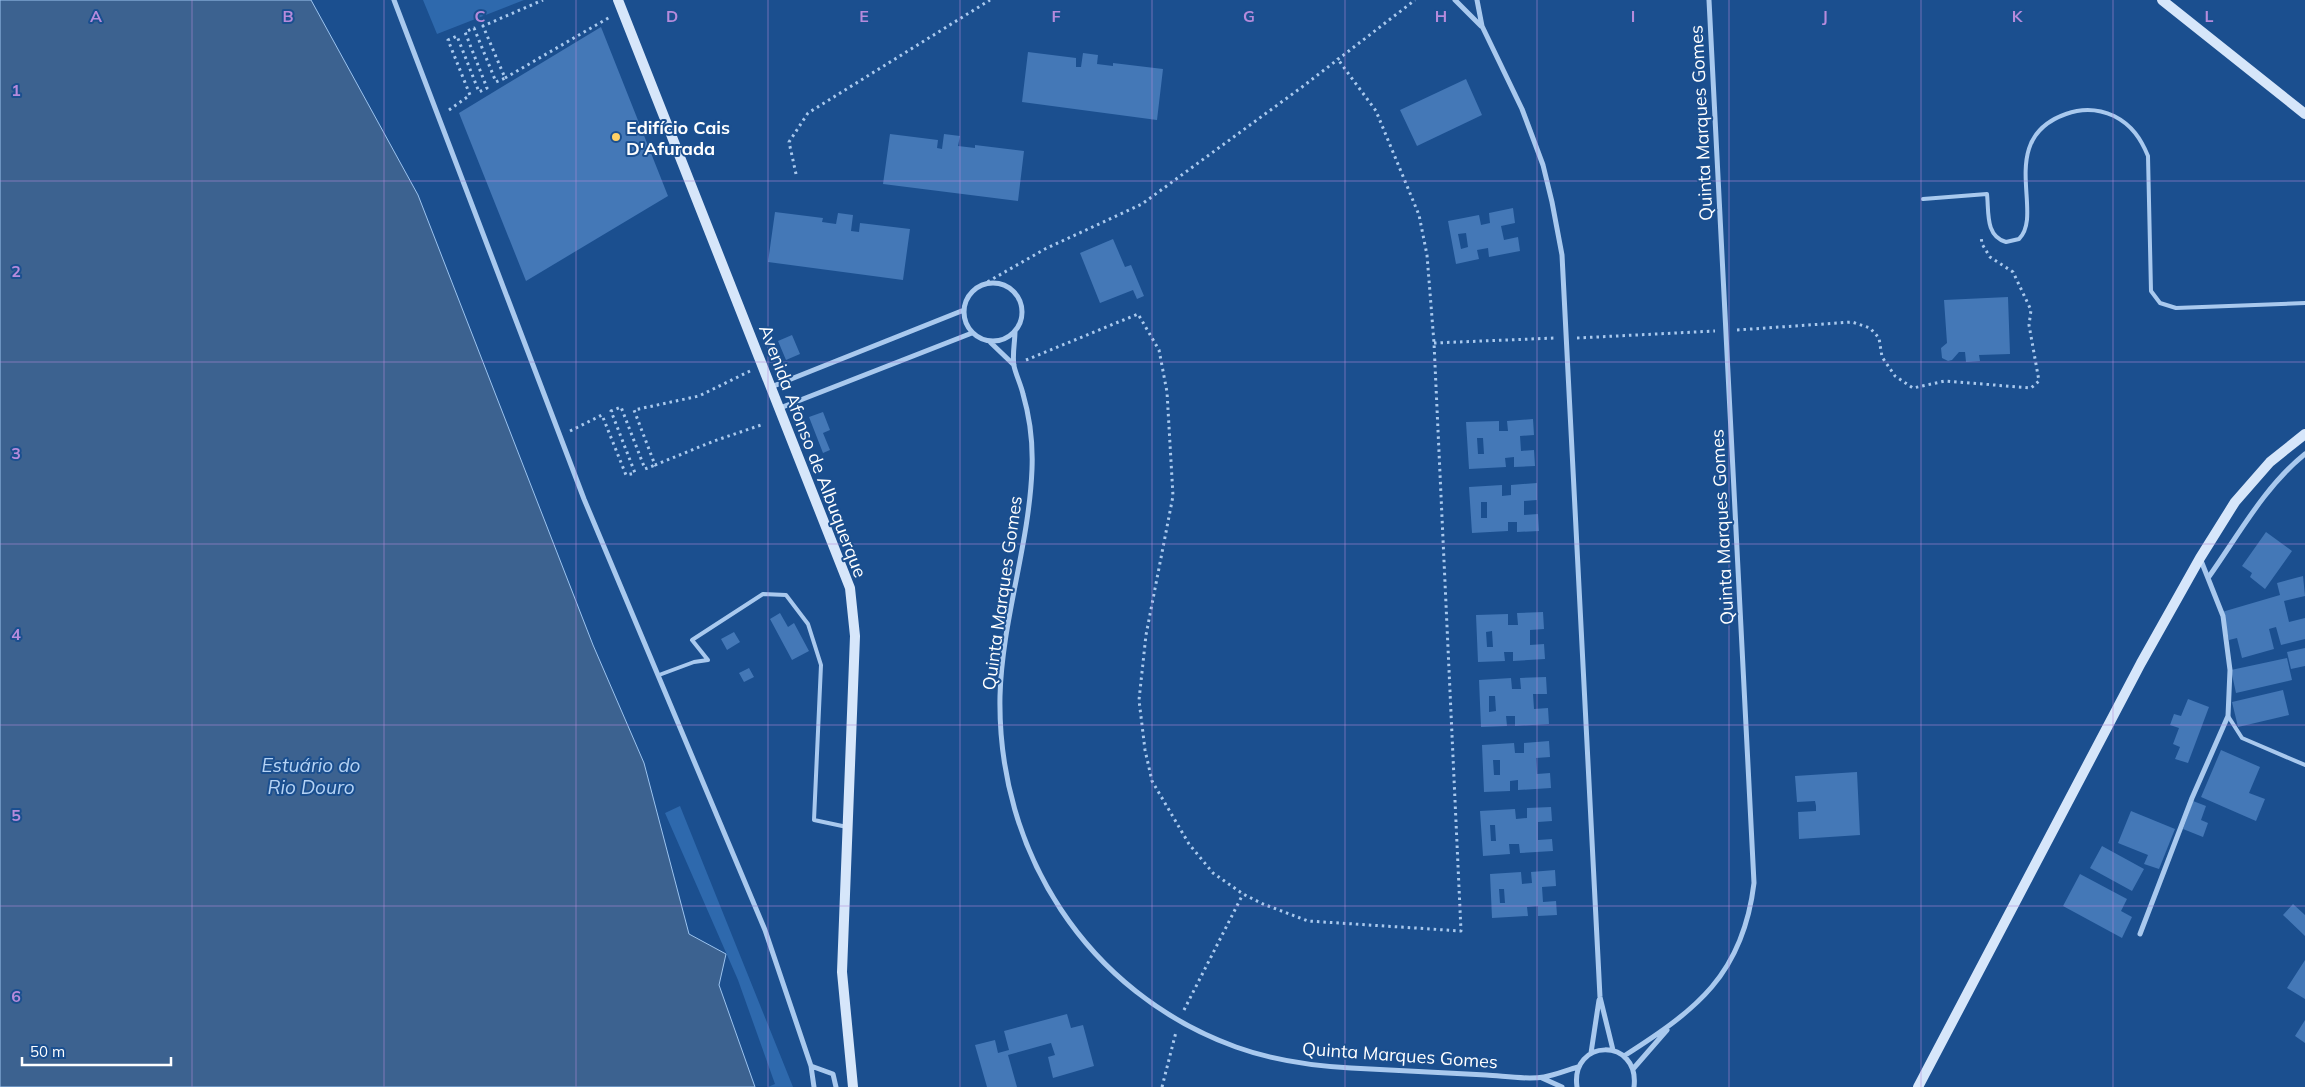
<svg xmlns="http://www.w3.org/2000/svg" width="2305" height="1087" viewBox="0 0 2305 1087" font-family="Mulish,sans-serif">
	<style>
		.green { fill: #2e69ad }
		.water { fill: #3c6290; stroke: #9cc4f0 }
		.building { fill: #4478b7; fill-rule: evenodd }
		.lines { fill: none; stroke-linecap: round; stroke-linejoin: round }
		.path { stroke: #a9c9ee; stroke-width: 3; stroke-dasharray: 2.5 4; stroke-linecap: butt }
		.lane { stroke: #a9c9ee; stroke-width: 4 }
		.street { stroke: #a9c9ee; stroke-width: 5 }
		.secondary { stroke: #d6e6fa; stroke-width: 10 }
		.grid { fill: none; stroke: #b68bdc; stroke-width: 1; stroke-opacity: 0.55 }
		.poi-dot { fill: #ffd166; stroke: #1b4f8f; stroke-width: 2 }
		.labels { text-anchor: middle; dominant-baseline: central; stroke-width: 4; stroke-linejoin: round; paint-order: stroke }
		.street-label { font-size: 18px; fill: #fff; stroke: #1b4f8f }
		.poi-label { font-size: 18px; font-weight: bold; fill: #fff; stroke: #1b4f8f; text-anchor: start }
		.water-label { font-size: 19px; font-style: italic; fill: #b5d3f5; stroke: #1b4f8f }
		.grid-label { font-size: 16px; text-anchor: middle; font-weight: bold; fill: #b68bdc; stroke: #1b4f8f; stroke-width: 4; stroke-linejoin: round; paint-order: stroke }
	</style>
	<rect width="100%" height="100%" fill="#1b4f8f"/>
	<path class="green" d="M 423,0 L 524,0 L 437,34 Z
		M 680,806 L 793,1087 L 768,1087 L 775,1084 L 738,980 L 665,813 Z"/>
	<path class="water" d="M 0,0 L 311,0 L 418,195 L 593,645 L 644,763 L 689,934 L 726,954 L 719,985 L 755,1087 L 0,1087 Z"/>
	<path class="building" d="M 601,27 L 668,196 L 526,281 L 459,113 Z
		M 1028,52 L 1076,58 L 1076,67 L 1081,67 L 1083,53 L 1098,55 L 1097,64 L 1113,66 L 1113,63 L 1163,69 L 1157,120 L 1022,102 Z
		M 1466,79 L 1482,115 L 1417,146 L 1400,110 Z
		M 890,134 L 938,140 L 937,148 L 942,149 L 944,134 L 960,136 L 958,146 L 975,148 L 975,145 L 1024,151 L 1018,201 L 883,184 Z
		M 1513,208 L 1515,223 L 1501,226 L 1504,240 L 1518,237 L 1520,251 L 1489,257 L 1488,248 L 1477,250 L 1479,259 L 1456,264 L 1448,221 L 1479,215 L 1481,225 L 1490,223 L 1489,213 ZM 1466,233 L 1468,247 L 1461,249 L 1458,234 Z
		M 775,212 L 823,218 L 822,222 L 836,224 L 838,213 L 853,215 L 851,231 L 859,232 L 860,223 L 910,229 L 903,280 L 768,262 Z
		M 1113,239 L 1125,267 L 1131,265 L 1144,296 L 1137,299 L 1133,290 L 1100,303 L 1080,253 Z
		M 2008,297 L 2010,354 L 1979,355 L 1980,361 L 1966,362 L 1965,352 L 1959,352 L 1952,360 L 1948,361 L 1942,358 L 1941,348 L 1947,343 L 1944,300 Z
		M 792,335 L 800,354 L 786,360 L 778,341 Z
		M 823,412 L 830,430 L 823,433 L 830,450 L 823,453 L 809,417 Z
		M 1533,419 L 1534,435 L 1520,436 L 1521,451 L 1534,450 L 1535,466 L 1514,467 L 1514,457 L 1505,458 L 1506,467 L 1469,469 L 1466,422 L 1499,421 L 1499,431 L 1508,431 L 1507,421 ZM 1477,438 L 1483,438 L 1484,454 L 1478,454 Z
		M 1537,483 L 1537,500 L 1524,501 L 1524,515 L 1538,514 L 1539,531 L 1517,532 L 1517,522 L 1508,522 L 1508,531 L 1472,533 L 1469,487 L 1502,485 L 1502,496 L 1511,495 L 1511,485 ZM 1481,502 L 1487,502 L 1487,518 L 1481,518 Z
		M 2266,532 L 2292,551 L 2265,589 L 2250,577 L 2252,573 L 2242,566 Z
		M 2303,576 L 2305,596 L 2284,601 L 2289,622 L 2305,618 L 2305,639 L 2281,645 L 2276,627 L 2269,629 L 2274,649 L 2242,658 L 2237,638 L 2229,640 L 2222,612 L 2280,595 L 2277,583 Z
		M 1543,612 L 1544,629 L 1530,630 L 1530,645 L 1544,644 L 1545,659 L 1513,661 L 1513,652 L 1504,652 L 1505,661 L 1478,662 L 1476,615 L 1508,614 L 1508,625 L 1518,625 L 1517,613 ZM 1492,631 L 1493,647 L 1487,647 L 1486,632 Z
		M 780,613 L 788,627 L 794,623 L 809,651 L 792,660 L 770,619 Z
		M 734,632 L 740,642 L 727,650 L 721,639 Z
		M 2305,648 L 2305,666 L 2291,669 L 2287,652 Z
		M 2287,658 L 2292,680 L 2236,693 L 2231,670 Z
		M 749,668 L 754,677 L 744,682 L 739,673 Z
		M 1546,677 L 1547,694 L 1533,694 L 1534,709 L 1548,708 L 1549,724 L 1515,726 L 1515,716 L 1506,716 L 1507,726 L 1481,727 L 1479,680 L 1511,678 L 1512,689 L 1521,689 L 1520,678 ZM 1489,696 L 1495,696 L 1496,711 L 1489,712 Z
		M 2283,690 L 2289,715 L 2238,727 L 2232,702 Z
		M 2188,699 L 2209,707 L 2188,763 L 2175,759 L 2180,747 L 2173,744 L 2179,728 L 2170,725 L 2174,714 L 2181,716 Z
		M 1549,741 L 1550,757 L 1536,758 L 1537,774 L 1550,773 L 1551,788 L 1518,790 L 1518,780 L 1510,781 L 1510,791 L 1484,792 L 1482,745 L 1514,743 L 1515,753 L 1524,753 L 1524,743 ZM 1493,760 L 1500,760 L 1500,775 L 1494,775 Z
		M 2221,750 L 2260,767 L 2249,793 L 2265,799 L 2256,821 L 2201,797 Z
		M 1857,772 L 1860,835 L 1799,839 L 1798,812 L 1816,811 L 1816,806 L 1815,801 L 1797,802 L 1795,776 Z
		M 2193,801 L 2206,806 L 2201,820 L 2208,823 L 2203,837 L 2183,829 Z
		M 1551,807 L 1552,821 L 1538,822 L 1538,840 L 1552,839 L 1553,851 L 1520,853 L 1519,844 L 1509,844 L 1510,854 L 1483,856 L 1480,811 L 1515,809 L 1516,819 L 1527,818 L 1527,808 ZM 1490,825 L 1495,825 L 1496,841 L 1491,841 Z
		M 2131,811 L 2175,829 L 2159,869 L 2144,864 L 2148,855 L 2118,843 Z
		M 2102,846 L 2144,869 L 2132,891 L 2090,868 Z
		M 1555,870 L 1556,886 L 1542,887 L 1543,902 L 1556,901 L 1557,915 L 1538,916 L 1538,906 L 1527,907 L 1528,916 L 1492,918 L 1490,874 L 1521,872 L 1522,884 L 1532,883 L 1531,872 ZM 1499,889 L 1504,889 L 1505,903 L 1500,903 Z
		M 2080,874 L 2127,899 L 2121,911 L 2132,917 L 2122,938 L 2063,906 Z
		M 2293,904 L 2305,915 L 2305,936 L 2283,915 Z
		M 2305,960 L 2305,999 L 2287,988 Z
		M 1067,1014 L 1071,1028 L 1083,1025 L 1094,1066 L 1053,1078 L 1048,1057 L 1055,1055 L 1051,1043 L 1008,1055 L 1017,1087 L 987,1087 L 975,1045 L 995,1040 L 998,1053 L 1009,1050 L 1004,1031 Z
		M 2305,1020 L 2305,1043 L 2295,1036 Z"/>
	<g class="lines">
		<path class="path" d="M 505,78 L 610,17
			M 449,110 L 470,95 L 448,40 L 457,36 L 479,92 L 487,88 L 465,32 L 474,28 L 496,82 L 505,78 L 483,26 L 543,0
			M 796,174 L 789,142 L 808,113 L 990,0
			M 982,285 L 1045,249 L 1142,204 L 1302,87 L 1415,0
			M 1737,330 L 1852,322 L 1870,328 L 1879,338 L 1882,357 L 1895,376 L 1913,388 L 1945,381 L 2031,388 L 2039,381 L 2029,325 L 2031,310 L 2013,272 L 1990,257 L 1982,244 L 1981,236
			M 1577,338 L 1715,331
			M 1434,343 L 1555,338
			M 1026,360 L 1138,314 L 1159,350 L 1167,392 L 1173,496 L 1146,635 L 1139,700 L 1145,750 L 1152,781 L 1189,844 L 1213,873 L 1243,894 L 1263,904 L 1308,921 L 1461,931 L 1434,343 L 1427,255 L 1419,215 L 1376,111 L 1337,58
			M 750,371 L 699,396 L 634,410 L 655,465 L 714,441 L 764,424
			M 570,431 L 602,415 L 626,475 L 635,473 L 611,411 L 621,407 L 645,469 L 655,465
			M 1184,1010 L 1243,894
			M 1162,1087 L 1176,1032"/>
		<path class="lane" d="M 1923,199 L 1987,194 C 1989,212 1985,236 2006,242 L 2019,239 C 2045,214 1995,139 2066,114 C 2082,108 2099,109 2114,116 C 2132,125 2141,139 2148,156 L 2151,291 L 2160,303 L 2176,308 L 2305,303
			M 659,675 L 694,662 L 708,660 L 692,640 L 763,594 L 786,595 L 808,624 L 821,665 L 814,820 L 847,827
			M 2228,716 L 2242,738 L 2305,765"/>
		<path class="street" d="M 394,0 L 584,499 L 765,930 L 811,1066 L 833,1074 L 836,1087
			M 1455,0 L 1481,26
			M 1477,0 L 1482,26 L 1522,109 L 1543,165 L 1552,202 L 1562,255 L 1600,997 L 1613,1050
			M964 312a29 29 0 1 1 58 0a29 29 0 1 1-58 0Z
			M 1015,331 C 1015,342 1012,355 1014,366 C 1016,375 1021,385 1023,394 C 1030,418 1033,444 1032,469 C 1029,546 1002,620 1000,696 C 997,852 1087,993 1236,1047 C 1272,1060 1312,1066 1351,1068 C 1396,1070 1441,1073 1486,1075 C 1504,1076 1526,1080 1544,1077 C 1556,1075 1567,1070 1578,1067
			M 989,341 L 1014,365
			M 771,387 L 964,310
			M 780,408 L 972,333
			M 2208,578 C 2238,536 2264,487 2305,454
			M 2140,934 L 2192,798 L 2228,716 L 2230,670 L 2223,616 L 2200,558
			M 1591,1053 L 1599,1000
			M 1624,1056 C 1696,1010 1743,975 1754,883 L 1709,0
			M 811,1066 L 814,1087
			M 1633,1069 L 1667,1030
			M 1542,1078 L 1562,1087
			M 1577,1087 C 1570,1038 1640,1037 1634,1087"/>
		<path class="secondary" d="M 618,0 L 850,588 L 855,636 L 842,972 L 853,1087
			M 2162,0 L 2305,114
			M 1918,1087 L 2141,663 L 2200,558 L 2235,502 L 2270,462 L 2305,434"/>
	</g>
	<path class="grid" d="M 192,0 L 192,1087M 384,0 L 384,1087M 576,0 L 576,1087M 768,0 L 768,1087M 960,0 L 960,1087M 1152,0 L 1152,1087M 1345,0 L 1345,1087M 1537,0 L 1537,1087M 1729,0 L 1729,1087M 1921,0 L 1921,1087M 2113,0 L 2113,1087M 0,181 L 2305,181M 0,362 L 2305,362M 0,544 L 2305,544M 0,725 L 2305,725M 0,906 L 2305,906"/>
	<circle class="poi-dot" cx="616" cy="137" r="5"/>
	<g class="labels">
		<g class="street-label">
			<text transform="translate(1701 123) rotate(-93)">Quinta Marques Gomes</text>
			<text transform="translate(813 451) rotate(69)">Avenida Afonso de Albuquerque</text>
			<text transform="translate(1722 527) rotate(-93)">Quinta Marques Gomes</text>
			<text transform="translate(1002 593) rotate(-82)">Quinta Marques Gomes</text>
			<text transform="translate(1400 1055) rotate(4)">Quinta Marques Gomes</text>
		</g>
		<g class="poi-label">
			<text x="626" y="127">Edifício Cais<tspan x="626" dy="21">D'Afurada</tspan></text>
		</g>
		<g class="water-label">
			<text x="311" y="765">Estuário do<tspan x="311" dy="22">Rio Douro</tspan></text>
		</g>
	</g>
	<g class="grid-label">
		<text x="96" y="22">A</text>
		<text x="288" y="22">B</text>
		<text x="480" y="22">C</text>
		<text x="672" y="22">D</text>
		<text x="864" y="22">E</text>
		<text x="1056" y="22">F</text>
		<text x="1249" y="22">G</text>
		<text x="1441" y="22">H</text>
		<text x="1633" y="22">I</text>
		<text x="1825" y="22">J</text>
		<text x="2017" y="22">K</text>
		<text x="2209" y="22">L</text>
		<text x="16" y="96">1</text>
		<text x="16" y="277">2</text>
		<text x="16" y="459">3</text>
		<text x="16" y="640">4</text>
		<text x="16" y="821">5</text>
		<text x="16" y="1002">6</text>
	</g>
	<path d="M22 1057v8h149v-8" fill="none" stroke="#ffffff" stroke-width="2.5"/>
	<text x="30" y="1057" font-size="15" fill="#ffffff" stroke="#1b4f8f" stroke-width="4" paint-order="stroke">50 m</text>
</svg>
